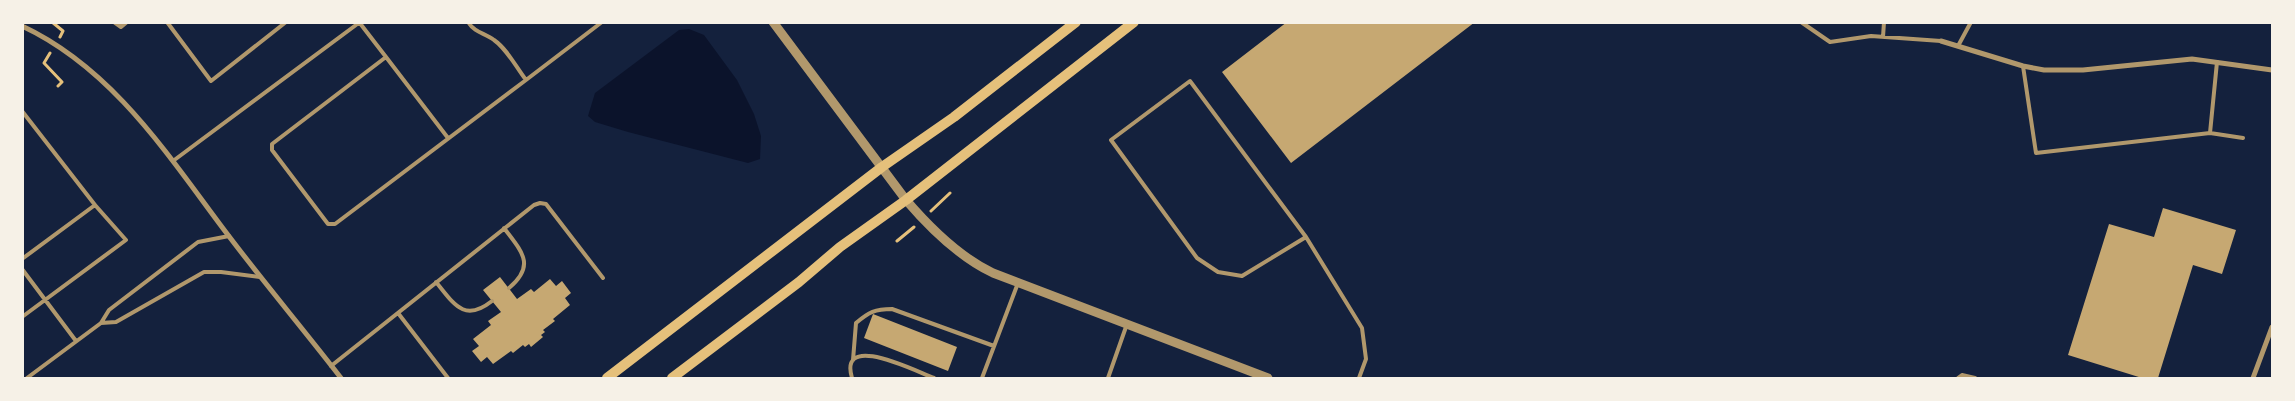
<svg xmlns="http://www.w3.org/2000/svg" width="2295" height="401" viewBox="0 0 2295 401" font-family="Cabin,sans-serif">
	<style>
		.water { fill: #0b132b }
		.building { fill: #c6a872 }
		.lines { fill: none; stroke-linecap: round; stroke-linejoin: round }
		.path { stroke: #e5c07b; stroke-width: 3 }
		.service { stroke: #b1986c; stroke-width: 4 }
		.minor { stroke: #b1986c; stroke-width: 5 }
		.tertiary { stroke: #b1986c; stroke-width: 9 }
		.secondary { stroke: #e5c07b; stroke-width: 10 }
	</style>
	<rect width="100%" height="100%" fill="#14213d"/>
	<path class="water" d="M 689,29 L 704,35 L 737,80 L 754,114 L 761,136 L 760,159 L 748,163 L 628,132 L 595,122 L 588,116 L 595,93 L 679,30 Z"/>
	<path class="building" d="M 1287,22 L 1475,22 L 1291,163 L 1222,72 Z
		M 2163,208 L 2236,230 L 2222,274 L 2193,265 L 2158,378 L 2142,378 L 2068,355 L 2109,224 L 2154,237 Z
		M 500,277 L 517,299 L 531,289 L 534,292 L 550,279 L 556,286 L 562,281 L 571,293 L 565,298 L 570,305 L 553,319 L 555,321 L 543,330 L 545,332 L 541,335 L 543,337 L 531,347 L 529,344 L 525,347 L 523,345 L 513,353 L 511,351 L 493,364 L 487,357 L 481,362 L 472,351 L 479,346 L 473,339 L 491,325 L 488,321 L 501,312 L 483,290 Z
		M 873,314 L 957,347 L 948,371 L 864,338 Z"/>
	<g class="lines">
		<path class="path" d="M 52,22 L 63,31 L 60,37
			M 50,53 L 44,63 L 62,82 L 58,86
			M 931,211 L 950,193
			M 897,241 L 914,227"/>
		<path class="service" d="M 114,22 L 121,27 L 127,22
			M 167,22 L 211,81 L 286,22
			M 359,22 L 386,57 L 272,144 L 272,150 L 328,224 L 335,224 L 526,80 C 516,67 507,49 494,40 C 485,33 475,33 468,22
			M 1801,22 L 1830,42 L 1871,36 L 1941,41
			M 1883,37 L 1884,22
			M 1958,46 L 1971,22
			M 386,57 L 448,138
			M 2023,66 L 2036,153 L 2210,133 L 2217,62
			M 526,80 L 602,22
			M 22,111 L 95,205 L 22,259
			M 2210,133 L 2243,138
			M 173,161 L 360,22
			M 504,228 C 522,252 536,265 509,288
			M 1306,237 L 1242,276 L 1218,272 L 1197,258 L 1111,140 L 1190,81 L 1306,237 L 1362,328 L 1366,359 L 1359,378
			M 22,269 L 76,341
			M 436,282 C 454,304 464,323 492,301
			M 398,313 L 448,378
			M 22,317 L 126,240 L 95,205
			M 101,323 L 116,322 L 204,272 L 221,272 L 260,277
			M 853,360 L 856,323 C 869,312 875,309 892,309 L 994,346
			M 331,366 L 534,205 L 540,203 L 546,204 L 603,278
			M 27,378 L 101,323 L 109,310 L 198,242 L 229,236
			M 852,378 C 838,331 917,372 934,378
			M 982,378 L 1018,283
			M 1108,378 L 1127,324
			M 1958,378 L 1962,375 L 1975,378"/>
		<path class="minor" d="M 22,26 C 114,69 169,157 228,235 C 265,284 304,330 341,378
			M 1941,41 L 2023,66 L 2044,70 L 2083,70 L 2192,59 L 2272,70
			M 2253,378 L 2272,327"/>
		<path class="tertiary" d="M 773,22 L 906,200 C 930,228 959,257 993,273 L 1268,378"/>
		<path class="secondary" d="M 607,378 L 882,167 L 954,117 L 1076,22
			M 672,378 L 799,282 L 840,247 L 906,200 L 1134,22"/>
	</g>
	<rect width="2295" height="401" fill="none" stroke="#f6f1e7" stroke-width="48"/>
</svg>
